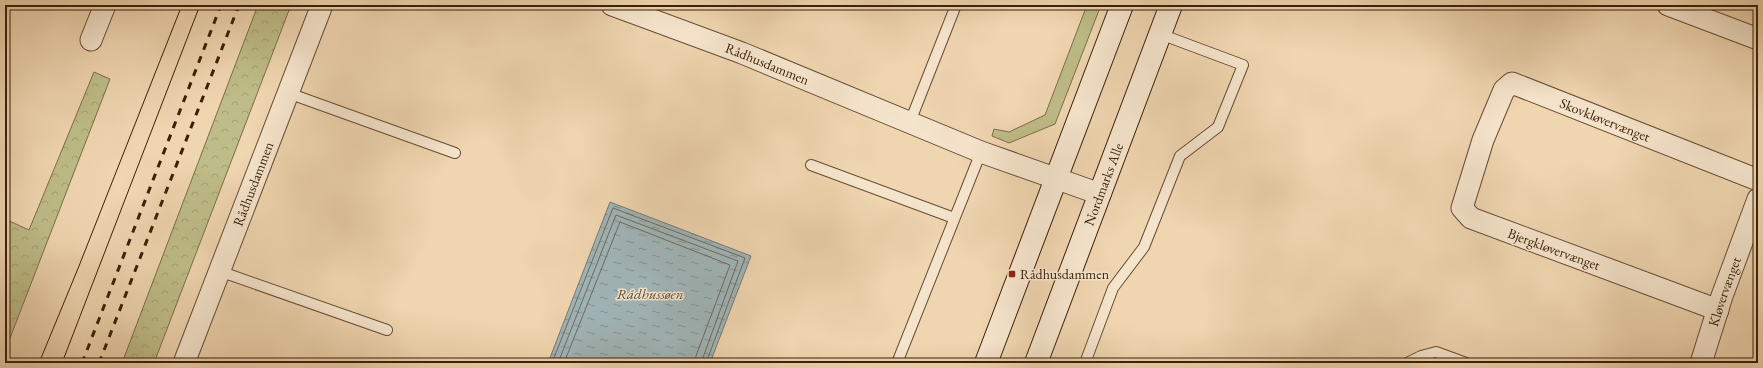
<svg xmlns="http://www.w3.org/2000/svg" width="1763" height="368" viewBox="0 0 1763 368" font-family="'EB Garamond',serif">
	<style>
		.green { fill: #bebc88; stroke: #7c6e48 }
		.forest { fill: url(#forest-crowns); stroke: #7c6e48 }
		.water { fill: url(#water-ripples); stroke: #777972 }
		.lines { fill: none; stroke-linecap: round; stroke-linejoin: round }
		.shore { stroke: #6d6a60; stroke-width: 1 }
		.lane-casing { stroke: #674d32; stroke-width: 12 }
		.street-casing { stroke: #674d32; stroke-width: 23 }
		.secondary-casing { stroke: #3a2008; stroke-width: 24 }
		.lane { stroke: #f5e4cc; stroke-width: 10 }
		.street { stroke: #f5e4cc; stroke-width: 21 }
		.secondary { stroke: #f5e4cc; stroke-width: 22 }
		.tram { stroke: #3a2008; stroke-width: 1 }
		.rail { stroke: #3a2008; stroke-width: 3; stroke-dasharray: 7 7; stroke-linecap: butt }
		.poi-dot { fill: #8f2418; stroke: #f5e4cc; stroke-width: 1.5 }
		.labels { text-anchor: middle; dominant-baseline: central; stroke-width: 3; stroke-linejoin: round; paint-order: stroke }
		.street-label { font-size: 14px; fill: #3a2008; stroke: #f5e4cc }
		.poi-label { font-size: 14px; fill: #3a2008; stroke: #f5e4cc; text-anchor: start }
		.water-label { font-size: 15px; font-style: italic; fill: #594d3d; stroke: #f5e4cc }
	</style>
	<defs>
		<pattern id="forest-crowns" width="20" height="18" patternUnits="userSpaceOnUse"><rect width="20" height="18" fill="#bebc88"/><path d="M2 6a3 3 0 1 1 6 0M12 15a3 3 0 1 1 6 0" fill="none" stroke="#a4a174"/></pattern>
		<pattern id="water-ripples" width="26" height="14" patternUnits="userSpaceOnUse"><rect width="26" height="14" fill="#a0b5b8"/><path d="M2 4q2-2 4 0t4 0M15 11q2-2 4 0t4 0" fill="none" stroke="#839394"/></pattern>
	</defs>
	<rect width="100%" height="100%" fill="#efd5b0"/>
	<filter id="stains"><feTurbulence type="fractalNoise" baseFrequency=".005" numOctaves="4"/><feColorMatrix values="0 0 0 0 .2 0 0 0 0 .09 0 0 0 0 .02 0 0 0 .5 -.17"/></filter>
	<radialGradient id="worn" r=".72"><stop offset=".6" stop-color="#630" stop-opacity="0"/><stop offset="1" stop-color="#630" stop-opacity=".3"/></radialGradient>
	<path class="green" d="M 1087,5 L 1101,5 L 1055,124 L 1009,143 L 992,136 L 994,129 L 1009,132 L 1045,115 Z"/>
	<path class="forest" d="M 258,5 L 291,5 L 154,363 L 122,363 Z
		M 94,72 L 110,79 L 5,351 L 5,219 L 29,230 Z"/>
	<path class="water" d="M 610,202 L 751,256 L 710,363 L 548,363 Z"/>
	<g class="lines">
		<path class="shore" d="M 552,363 L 613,208 L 745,258 L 706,363
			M 558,363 L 616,215 L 738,261 L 701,363
			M 564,363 L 620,222 L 730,265 L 696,356 L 695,363"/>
		<defs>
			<path id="lane" d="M 288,93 L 455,153
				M 910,122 L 956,5
				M 811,165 L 954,218
				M 219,271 L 387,330
				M 897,363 L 981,152
				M 1085,363 L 1113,288 L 1144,247 L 1180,156 L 1218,127 L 1243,65 L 1160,34
				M 1407,363 L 1421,356 L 1436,352 L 1466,363"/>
			<g id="street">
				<path id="s1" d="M 612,5 L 742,53 L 981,152 L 1100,194"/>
				<path d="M 1668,5 L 1758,39"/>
				<path d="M 91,40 L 105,5"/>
				<path id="s2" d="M 1718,310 L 1471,218 L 1462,208 L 1483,140 L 1504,90 L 1512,83 L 1758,180"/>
				<path id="s3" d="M 184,363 L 322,5"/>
				<path id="s4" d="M 1701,363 L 1722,296 L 1758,199"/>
			</g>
			<g id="secondary">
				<path d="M 986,363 L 1122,5"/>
				<path id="s5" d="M 1036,363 L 1171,5"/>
			</g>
		</defs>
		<use href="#lane" class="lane-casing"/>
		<use href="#street" class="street-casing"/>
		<use href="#secondary" class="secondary-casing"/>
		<use href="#lane" class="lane"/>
		<use href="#street" class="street"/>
		<use href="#secondary" class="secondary"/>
		<path class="tram" d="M 39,363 L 79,266 L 182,5
			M 62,363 L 200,5"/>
		<path class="rail" d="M 82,363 L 221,5
			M 99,363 L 239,5"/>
	</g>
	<rect class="poi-dot" x="1008" y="270" width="8" height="8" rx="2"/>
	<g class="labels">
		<g class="street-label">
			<text stroke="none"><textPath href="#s1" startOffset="166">Rådhusdammen</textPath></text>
			<text stroke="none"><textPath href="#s2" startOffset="513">Skovkløvervænget</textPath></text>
			<text stroke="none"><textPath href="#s3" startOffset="192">Rådhusdammen</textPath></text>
			<text stroke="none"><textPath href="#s5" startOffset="191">Nordmarks Alle</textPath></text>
			<text transform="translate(1554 249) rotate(20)">Bjergkløvervænget</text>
			<text stroke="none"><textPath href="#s4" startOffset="75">Kløvervænget</textPath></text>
		</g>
		<g class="poi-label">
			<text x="1020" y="274">Rådhusdammen</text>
		</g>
		<g class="water-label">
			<text x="650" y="293">Rådhussøen</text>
		</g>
	</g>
	<rect width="1763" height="368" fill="none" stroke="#efd5b0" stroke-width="20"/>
	<rect x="6" y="6" width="1751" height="356" fill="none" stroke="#3a2008" stroke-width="2"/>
	<rect x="10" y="10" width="1743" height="348" fill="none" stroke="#3a2008"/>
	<rect width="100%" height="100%" filter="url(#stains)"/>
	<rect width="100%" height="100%" fill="url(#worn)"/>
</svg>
